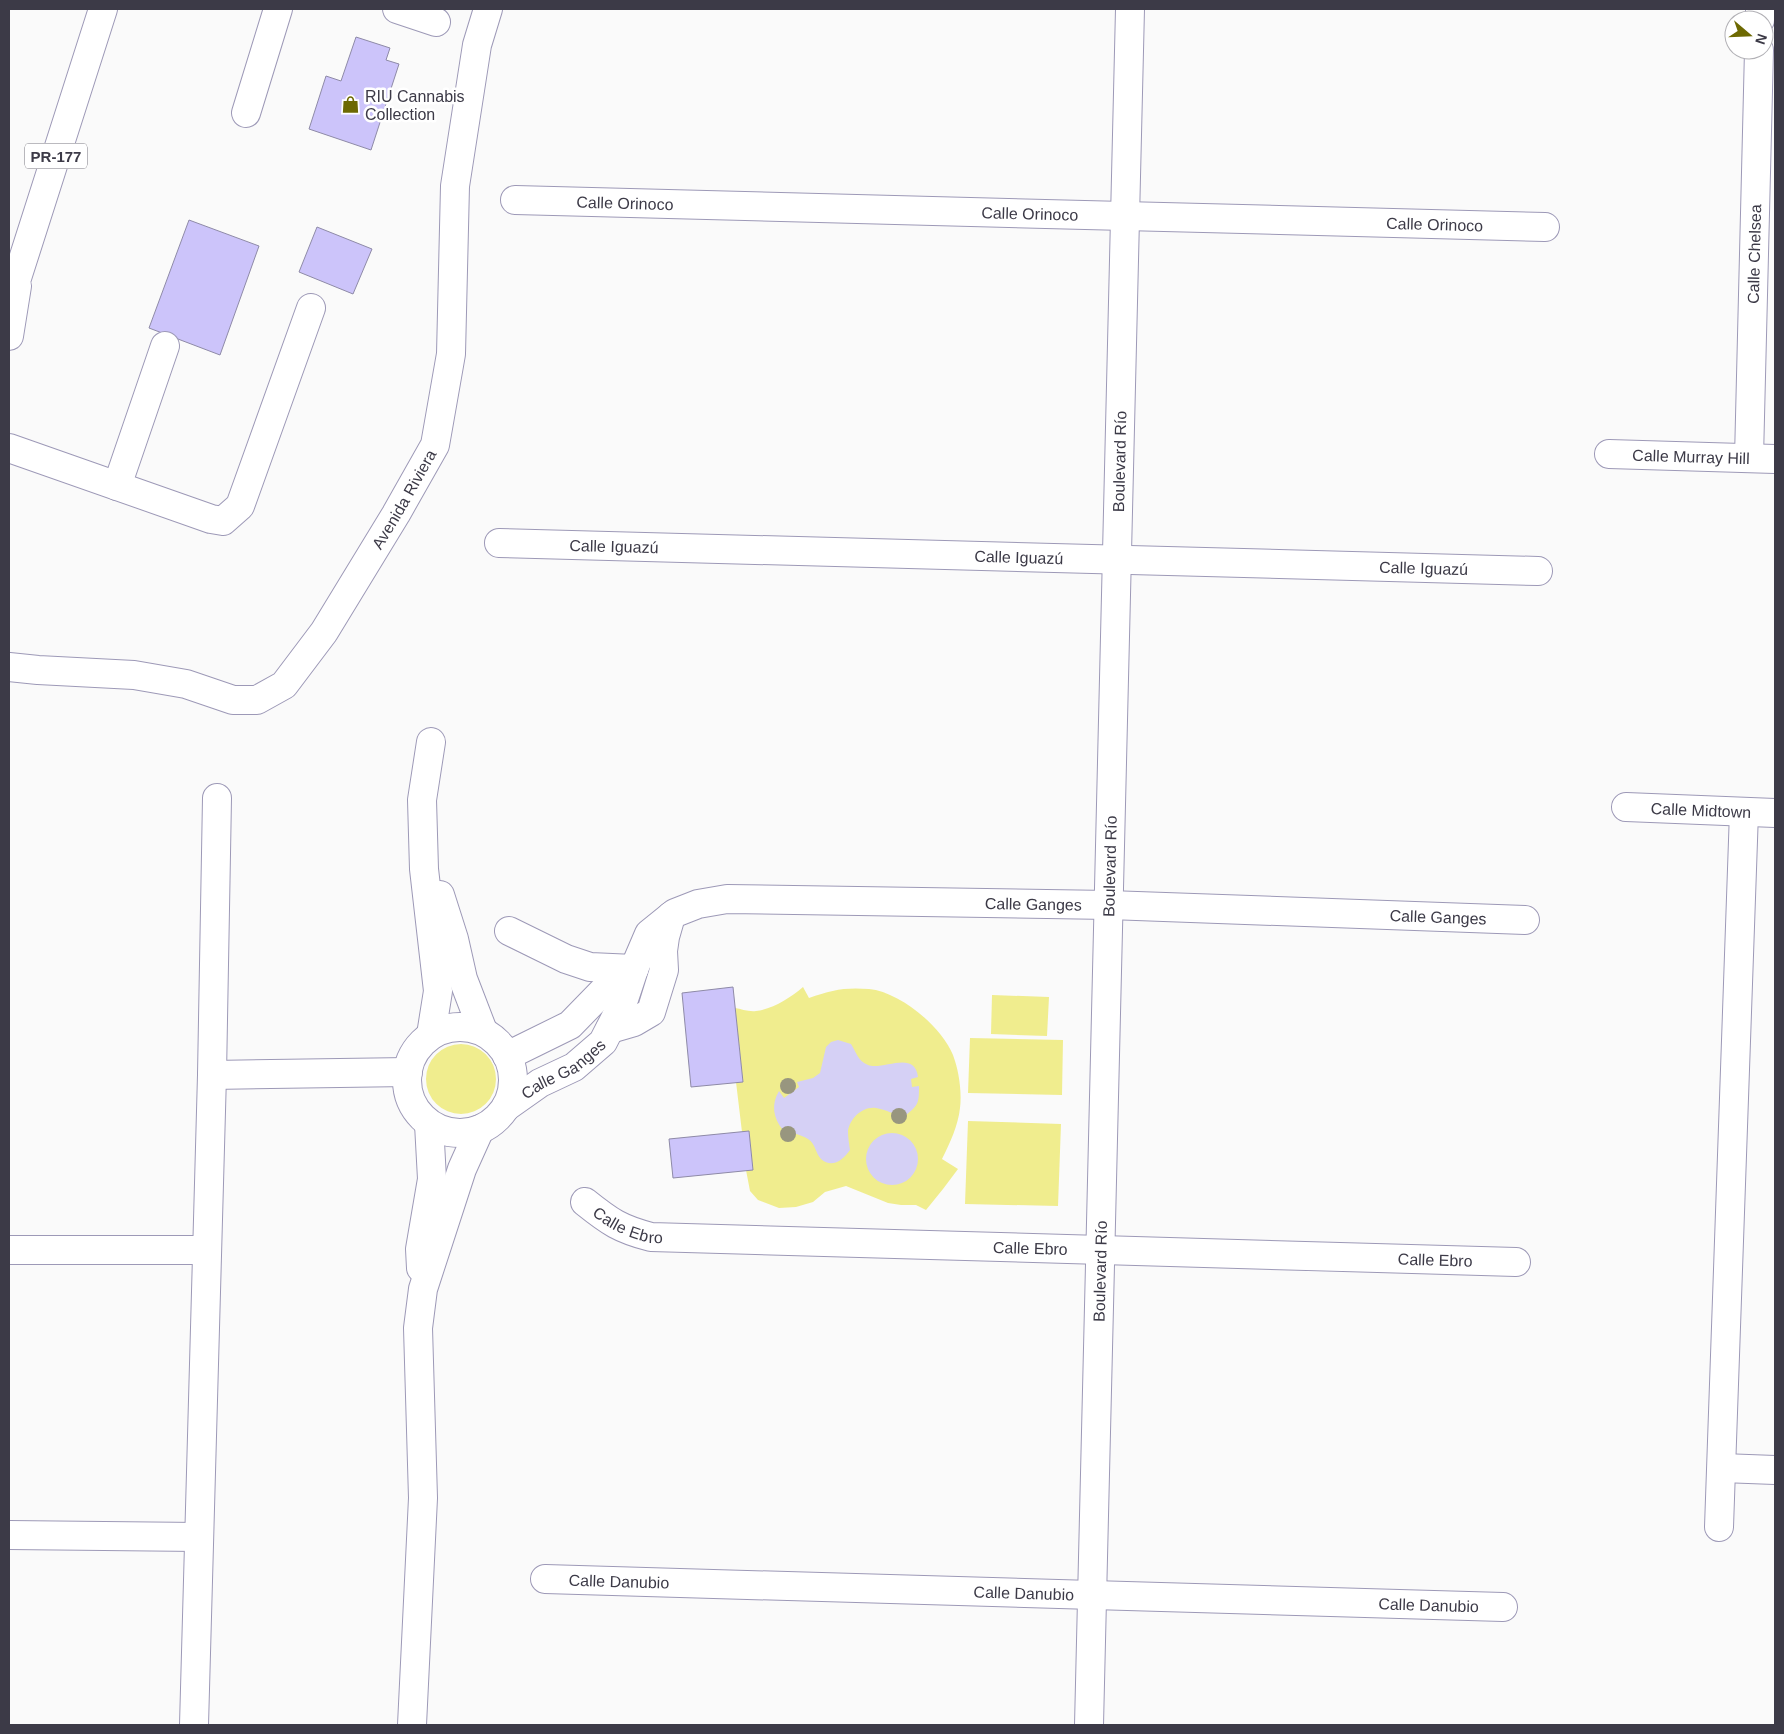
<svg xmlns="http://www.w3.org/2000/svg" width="1784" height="1734" viewBox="0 0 1784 1734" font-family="Helvetica,sans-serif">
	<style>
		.green { fill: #f0ed8e }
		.water { fill: #d5d0f5 }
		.building { fill: #ccc4fa; stroke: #8e8aa7 }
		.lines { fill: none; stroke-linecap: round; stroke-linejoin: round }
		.minor-casing { stroke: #9d99b7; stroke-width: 30 }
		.highway-casing { stroke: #9d99b7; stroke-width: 30 }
		.minor { stroke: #fff; stroke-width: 28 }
		.highway { stroke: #fff; stroke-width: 28 }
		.tree { fill: #98967f }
		.labels { text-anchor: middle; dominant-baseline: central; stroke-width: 5; stroke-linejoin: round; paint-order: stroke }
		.shield { fill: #fff; stroke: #76757e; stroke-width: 1 }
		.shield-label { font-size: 15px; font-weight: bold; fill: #3c3a47 }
		.poi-label { font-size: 16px; fill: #3c3a47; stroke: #fff; text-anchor: start }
		.street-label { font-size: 16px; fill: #3c3a47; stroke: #fff }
	</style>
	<rect width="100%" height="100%" fill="#fafafa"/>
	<path class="green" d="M 803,987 L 809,998 C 831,990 845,987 869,989 C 900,992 941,1026 953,1055 C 959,1071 962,1092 960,1108 C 958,1126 950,1143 942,1159 L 958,1169 L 943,1189 L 926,1210 L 916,1205 L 901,1205 L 888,1203 L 846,1186 L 825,1192 L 813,1202 L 796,1207 L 779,1208 L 758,1200 L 750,1191 L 746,1170 L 753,1169 L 749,1131 L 742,1132 L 736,1082 L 743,1082 L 735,1008 C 741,1009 749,1012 756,1011 C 773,1009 790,998 803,987 Z
		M 992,995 L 1049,997 L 1047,1036 L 991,1034 Z
		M 970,1038 L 1063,1040 L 1062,1095 L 968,1093 Z
		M426 1079a35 35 0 1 1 70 0a35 35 0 1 1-70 0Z
		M 968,1121 L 1061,1124 L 1058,1206 L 965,1204 Z"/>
	<path class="water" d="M 838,1040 L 851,1044 C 856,1052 858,1061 868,1065 C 882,1071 915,1049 918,1077 L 911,1079 L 912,1087 L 919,1086 C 919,1102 919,1105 906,1115 C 891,1115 889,1110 876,1108 C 863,1106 850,1118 848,1131 C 848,1137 849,1144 850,1150 C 843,1160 832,1169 821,1159 C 815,1153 816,1144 808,1139 C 800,1134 791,1133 783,1130 C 773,1118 771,1104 779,1091 L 784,1098 L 799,1087 L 797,1082 L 813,1078 L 820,1073 L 826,1047 L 831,1042 Z
		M866 1159a26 26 0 1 1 52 0a26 26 0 1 1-52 0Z"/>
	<path class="building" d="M 356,37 L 390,48 L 386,60 L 399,64 L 371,150 L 309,129 L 326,76 L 341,81 Z
		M 189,220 L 259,246 L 220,355 L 149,328 Z
		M 317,227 L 372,249 L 353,294 L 299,272 Z
		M 733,987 L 743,1082 L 691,1087 L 682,993 Z
		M 749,1131 L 753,1170 L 673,1178 L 669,1139 Z"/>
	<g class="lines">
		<defs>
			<g id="minor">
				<path d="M 397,9 L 436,22"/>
				<path d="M 1760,20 L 1760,9"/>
				<path d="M 246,113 L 278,9"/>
				<path id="s1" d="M 515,200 L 1545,227"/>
				<path d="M 9,448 L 211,519 L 223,521 L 240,506 L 311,308"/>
				<path id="s2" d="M 1609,454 L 1775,459"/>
				<path id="s3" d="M 1749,458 L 1759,50"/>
				<path d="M 117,486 L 165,346"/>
				<path id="s4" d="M 499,543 L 1538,571"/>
				<path id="s5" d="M 9,667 L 38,670 L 134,675 L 186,684 L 233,700 L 257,700 L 284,685 L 324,632 L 396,514 L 435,445 L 451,354 L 455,186 L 477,45 L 488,9"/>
				<path d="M 431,742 L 422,800 L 424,869 L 438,991 L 431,1035"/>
				<path id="s6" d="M 1626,807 L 1775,813"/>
				<path d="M 440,895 L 454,939 L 463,979 L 483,1031"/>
				<path d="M 509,931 L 566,959 L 590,967 L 634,969"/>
				<circle cx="460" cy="1080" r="53"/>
				<path d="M 610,1029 L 634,1022 L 651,1012 L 664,970 L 663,951 L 665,937 L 671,916"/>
				<path d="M 507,1056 L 570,1025 L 607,987 L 634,969"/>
				<path d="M 212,1075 L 408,1072"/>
				<path id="s7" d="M 506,1107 L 540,1083 L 574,1067 L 603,1042 L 622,1005 L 634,969 L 649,934 L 675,913 L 698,904 L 727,899 L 1109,905 L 1525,920"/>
				<path id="s8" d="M 585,1202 C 610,1222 620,1229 651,1237 L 1516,1262"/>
				<path d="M 9,1250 L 207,1250"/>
				<path d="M 421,1268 L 420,1249 L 432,1179 L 429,1124"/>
				<path d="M 1722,1468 L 1775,1470"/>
				<path d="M 1719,1527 L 1744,812"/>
				<path d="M 9,1535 L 199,1537"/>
				<path id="s9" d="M 545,1579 L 1503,1607"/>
				<path d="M 194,1725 L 212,1075 L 217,798"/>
				<path d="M 412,1725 L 423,1498 L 418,1328 L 423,1289 L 462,1169 L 480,1129"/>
				<path id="s10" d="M 1089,1725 L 1130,9"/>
			</g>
			<path id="highway" d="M 9,303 L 103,9
				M 9,336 L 17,286"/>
		</defs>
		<use href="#minor" class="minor-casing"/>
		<use href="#highway" class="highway-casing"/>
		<use href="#minor" class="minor"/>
		<use href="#highway" class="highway"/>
	</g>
	<g class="tree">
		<circle cx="788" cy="1086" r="8"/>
		<circle cx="899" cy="1116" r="8"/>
		<circle cx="788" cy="1134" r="8"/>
	</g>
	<defs>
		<symbol id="shop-bare" viewBox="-9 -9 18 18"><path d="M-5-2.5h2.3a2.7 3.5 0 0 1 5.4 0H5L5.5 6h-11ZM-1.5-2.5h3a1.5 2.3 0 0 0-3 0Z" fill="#6d6902" stroke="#fff" stroke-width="2.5" paint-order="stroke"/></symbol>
	</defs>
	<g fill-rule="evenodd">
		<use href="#shop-bare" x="338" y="92" width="25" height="25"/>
	</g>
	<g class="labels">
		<rect class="shield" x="25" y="143.5" width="62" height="25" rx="4"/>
		<g class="shield-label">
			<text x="56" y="156">PR-177</text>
		</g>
		<g class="poi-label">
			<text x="365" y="96">RIU Cannabis<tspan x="365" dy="18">Collection</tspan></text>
		</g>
		<g class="street-label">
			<text stroke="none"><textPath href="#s1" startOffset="110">Calle Orinoco</textPath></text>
			<text stroke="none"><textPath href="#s1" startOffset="515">Calle Orinoco</textPath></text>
			<text stroke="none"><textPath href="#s1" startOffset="920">Calle Orinoco</textPath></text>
			<text stroke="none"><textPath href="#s3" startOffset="204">Calle Chelsea</textPath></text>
			<text stroke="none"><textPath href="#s2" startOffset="82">Calle Murray Hill</textPath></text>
			<text stroke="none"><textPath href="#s10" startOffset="1264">Boulevard Río</textPath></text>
			<text stroke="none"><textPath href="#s5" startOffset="504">Avenida Riviera</textPath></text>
			<text stroke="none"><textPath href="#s4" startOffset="115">Calle Iguazú</textPath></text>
			<text stroke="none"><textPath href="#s4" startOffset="520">Calle Iguazú</textPath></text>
			<text stroke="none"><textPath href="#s4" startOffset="925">Calle Iguazú</textPath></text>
			<text stroke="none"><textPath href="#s6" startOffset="75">Calle Midtown</textPath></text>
			<text stroke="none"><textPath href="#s10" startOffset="859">Boulevard Río</textPath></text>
			<text stroke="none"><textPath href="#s7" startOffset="629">Calle Ganges</textPath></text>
			<text stroke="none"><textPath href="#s7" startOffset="1034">Calle Ganges</textPath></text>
			<text stroke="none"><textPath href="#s7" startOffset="69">Calle Ganges</textPath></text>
			<text stroke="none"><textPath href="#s8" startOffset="50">Calle Ebro</textPath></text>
			<text stroke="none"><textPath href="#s8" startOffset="455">Calle Ebro</textPath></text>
			<text stroke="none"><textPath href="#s8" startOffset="860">Calle Ebro</textPath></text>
			<text stroke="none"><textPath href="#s10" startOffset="454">Boulevard Río</textPath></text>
			<text stroke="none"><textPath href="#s9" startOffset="74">Calle Danubio</textPath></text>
			<text stroke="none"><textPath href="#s9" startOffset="479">Calle Danubio</textPath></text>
			<text stroke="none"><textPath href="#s9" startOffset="884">Calle Danubio</textPath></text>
		</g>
	</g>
	<rect width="1784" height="1734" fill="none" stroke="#3c3a47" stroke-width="20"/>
	<g transform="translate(1749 35) rotate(109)"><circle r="24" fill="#ffffff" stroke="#b1b0b5"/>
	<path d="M0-4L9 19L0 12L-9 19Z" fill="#6d6902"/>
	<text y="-8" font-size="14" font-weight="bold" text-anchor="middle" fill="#3c3a47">N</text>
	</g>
</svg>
